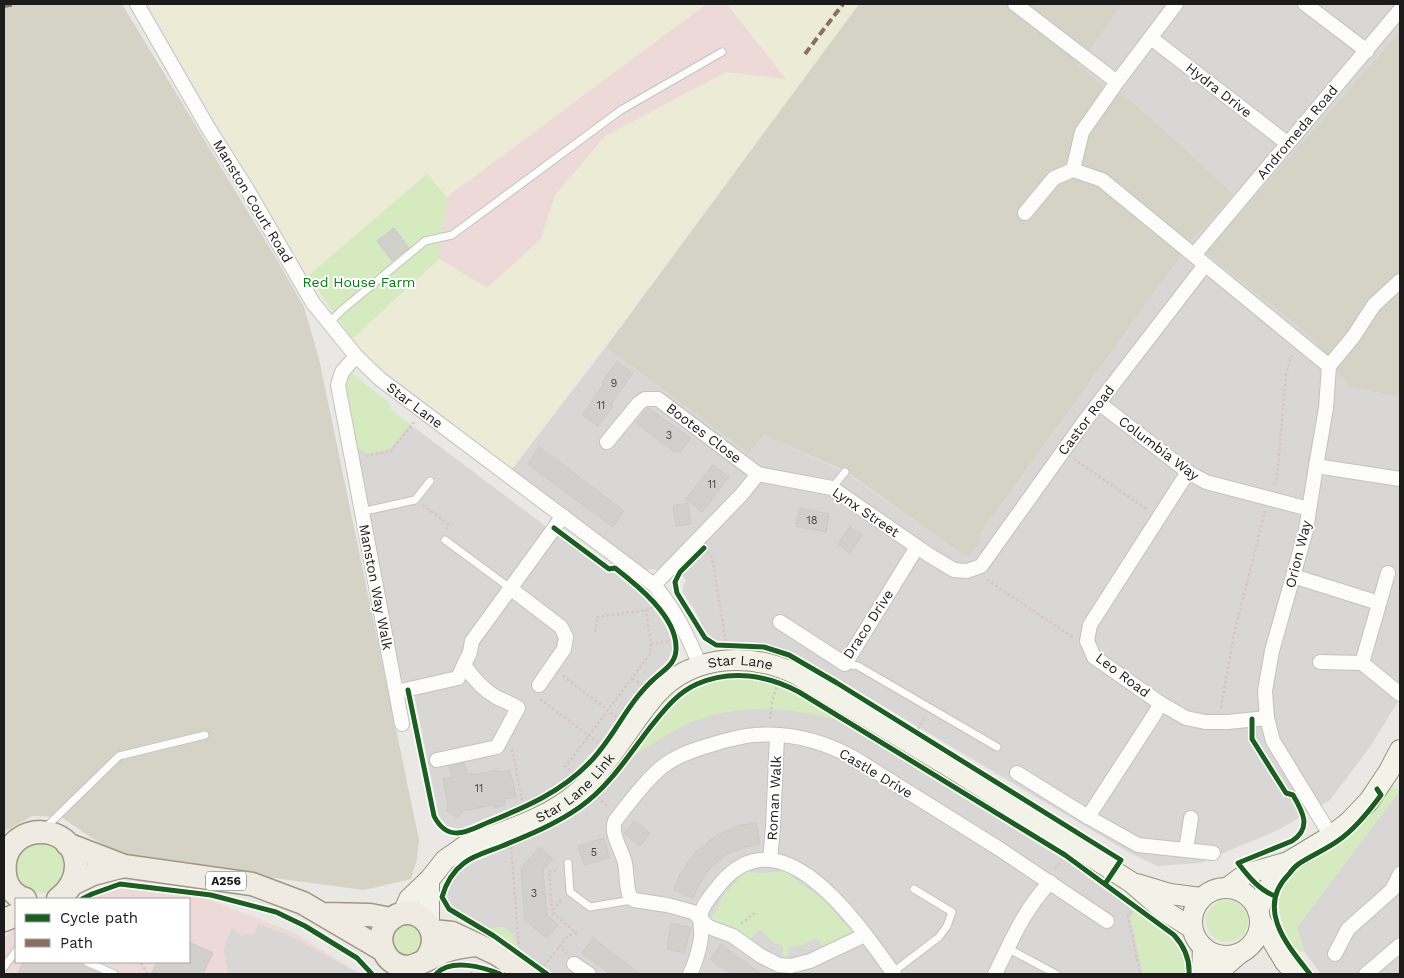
<svg xmlns="http://www.w3.org/2000/svg" width="1404" height="978" viewBox="0 0 1404 978" font-family="'Work Sans',sans-serif">
	<style>
		.residential { fill: #d9d7d5 }
		.commercial { fill: #eddad8 }
		.construction { fill: #d4d3c5 }
		.farmland { fill: #ebebd6 }
		.grass { fill: #d6eac0; fill-rule: evenodd }
		.parking { fill: #d8d7d6 }
		.building { fill: #d2d0cc; stroke: #cdc9c5 }
		.lines { fill: none; stroke-linecap: round; stroke-linejoin: round }
		.lane-casing { stroke: #c2c2c0; stroke-width: 9 }
		.street-casing { stroke: #c2c2c0; stroke-width: 16 }
		.secondary-casing { stroke: #92947c; stroke-width: 22 }
		.primary-casing { stroke: #a09681; stroke-width: 25 }
		.path { stroke: #d6c6c3; stroke-width: 2.5; stroke-dasharray: 2.5 2.5; stroke-linecap: butt }
		.lane { stroke: #fcfcfb; stroke-width: 7 }
		.street { stroke: #fcfcfb; stroke-width: 14 }
		.secondary { stroke: #f2f2e8; stroke-width: 20 }
		.primary { stroke: #f0ebe2; stroke-width: 22 }
		.quiet { stroke: #8d6e63; stroke-width: 4; stroke-dasharray: 8 4; stroke-linecap: butt }
		.cycleway-casing { stroke: #fff; stroke-width: 8 }
		.cycleway { stroke: #1b5e20; stroke-width: 5 }
		.labels { text-anchor: middle; dominant-baseline: central; stroke-width: 4; stroke-linejoin: round; paint-order: stroke }
		.number-label { font-size: 11px; fill: #494847 }
		.shield { fill: #fff; stroke: #5f5f5f; stroke-width: 1 }
		.shield-label { font-size: 12px; font-weight: bold; fill: #1b1b1b }
		.street-label { font-size: 14px; fill: #1b1b1b; stroke: #fff }
		.park-label { font-size: 14px; fill: #067d11; stroke: #fff }
	</style>
	<rect width="100%" height="100%" fill="#eae8e4"/>
	<path class="residential" d="M 1121,4 L 1400,4 L 1400,31 L 1205,253 L 1309,335 L 1349,387 L 1400,397 L 1400,698 L 1370,747 L 1330,800 L 1278,830 L 1200,863 L 1157,866 L 1130,853 L 796,654 L 769,645 L 740,642 L 726,643 L 713,639 L 705,631 L 695,610 L 683,593 L 683,587 L 686,580 L 670,564 L 658,570 L 645,569 L 512,469 L 606,347 L 749,454 L 764,435 L 845,472 L 959,552 L 962,555 L 980,538 L 980,534 L 1191,242 L 1234,194 L 1132,101 L 1103,86 L 1077,65 L 1122,5 Z
		M 353,374 L 389,403 L 391,410 L 608,573 L 614,572 L 637,589 L 659,616 L 667,629 L 672,642 L 672,649 L 668,660 L 642,685 L 598,746 L 572,774 L 538,797 L 460,829 L 447,826 L 439,816 L 412,684 L 406,683 L 400,678 L 356,450 L 350,375 Z
		M 730,679 L 756,680 L 772,684 L 791,693 L 839,721 L 1066,861 L 1166,934 L 1182,953 L 1184,962 L 1185,974 L 553,974 L 506,939 L 459,912 L 451,905 L 448,900 L 447,889 L 449,883 L 461,870 L 470,864 L 541,833 L 573,816 L 598,797 L 611,784 L 667,710 L 675,702 L 684,695 L 704,685 Z
		M 1400,786 L 1400,974 L 1321,974 L 1304,951 L 1297,927 L 1397,794 Z"/>
	<path class="commercial" d="M 706,4 L 727,4 L 787,80 L 555,195 L 541,239 L 487,288 L 439,259 L 447,197 Z
		M 121,879 L 178,888 L 293,932 L 360,974 L 4,974 L 4,938 L 16,927 L 16,962 L 189,962 L 189,899 L 77,899 Z"/>
	<path class="construction" d="M 4,4 L 122,4 L 276,258 L 304,307 L 319,359 L 419,840 L 417,859 L 411,879 L 364,890 L 126,858 L 92,838 L 61,817 L 32,816 L 4,832 Z
		M 859,4 L 1121,4 L 1122,5 L 1078,65 L 1103,86 L 1132,101 L 1234,194 L 1191,242 L 980,534 L 980,542 L 971,554 L 966,556 L 962,555 L 959,552 L 845,471 L 764,435 L 749,454 L 606,347 Z
		M 1400,31 L 1400,397 L 1349,387 L 1309,335 L 1205,253 Z"/>
	<path class="farmland" d="M 150,4 L 706,4 L 447,197 L 427,174 L 308,276 L 171,45 Z
		M 727,4 L 859,4 L 512,469 L 373,361 L 352,339 L 439,259 L 487,288 L 541,239 L 555,195 L 605,136 L 726,72 L 786,79 Z"/>
	<path class="grass" d="M 427,174 L 447,197 L 439,259 L 352,339 L 308,276 ZM 394,229 L 409,248 L 392,261 L 377,242 Z
		M 353,374 L 389,403 L 391,410 L 410,424 L 390,449 L 367,454 L 356,447 L 344,384 L 346,379 Z
		M 730,679 C 775,678 802,699 839,721 C 788,706 735,703 685,725 C 667,734 649,746 632,756 L 675,702 C 692,689 709,682 730,679 Z
		M 1392,786 L 1399,790 L 1397,794 L 1297,927 L 1304,951 L 1301,952 C 1291,946 1287,935 1283,924 C 1264,872 1315,863 1346,838 C 1363,823 1377,804 1392,786 Z
		M15 868a25 25 0 1 1 50 0a25 25 0 1 1-50 0Z
		M 786,870 L 790,871 C 794,883 810,888 819,896 C 828,904 836,913 843,923 L 850,924 L 853,929 L 852,935 L 824,948 L 816,937 L 804,945 L 789,947 L 787,960 L 782,960 L 783,946 L 773,942 L 760,930 L 750,939 L 748,938 L 734,929 L 710,920 L 710,917 C 717,912 718,904 723,896 C 728,888 738,884 740,874 L 748,871 C 753,874 780,873 786,870 Z
		M1206 921a21 21 0 1 1 42 0a21 21 0 1 1-42 0Z
		M 1135,910 C 1156,926 1187,943 1185,974 L 1143,974 L 1130,917 Z
		M 402,922 L 419,926 L 424,942 L 415,956 L 397,956 L 389,933 Z
		M 503,927 L 513,934 L 518,948 L 489,928 Z"/>
	<path class="parking" d="M 258,924 L 288,935 L 361,974 L 228,974 L 224,948 L 232,928 L 242,936 L 246,934 L 255,934 Z"/>
	<path class="building" d="M 394,228 L 409,248 L 392,261 L 377,241 Z
		M 617,362 L 633,373 L 611,404 L 613,406 L 598,426 L 582,415 L 604,384 L 602,382 Z
		M 648,408 L 691,438 L 680,452 L 675,452 L 636,423 Z
		M 539,447 L 624,511 L 613,527 L 528,464 Z
		M 713,465 L 729,477 L 702,512 L 686,499 Z
		M 688,503 L 691,524 L 676,526 L 673,506 Z
		M 799,508 L 829,514 L 826,532 L 796,526 Z
		M 850,527 L 862,535 L 850,553 L 838,544 Z
		M 464,763 L 467,774 L 471,773 L 472,775 L 497,770 L 501,772 L 510,770 L 516,797 L 504,799 L 505,805 L 494,808 L 493,805 L 462,811 L 458,818 L 446,810 L 448,806 L 443,779 L 452,777 L 449,766 Z
		M 634,821 L 650,833 L 640,846 L 624,833 Z
		M 756,823 L 760,844 L 745,847 L 727,854 L 711,867 L 699,884 L 693,898 L 674,890 L 680,874 L 695,853 L 717,835 L 741,825 Z
		M 604,838 L 609,858 L 584,865 L 578,846 Z
		M 540,847 L 553,859 L 543,870 L 547,915 L 558,925 L 547,938 L 525,920 L 521,868 Z
		M 671,923 L 691,928 L 684,953 L 667,949 Z
		M 593,938 L 640,974 L 610,974 L 582,953 Z
		M 189,942 L 213,953 L 203,974 L 151,974 L 157,962 L 189,962 Z
		M 721,944 L 739,958 L 761,974 L 731,974 L 710,959 Z
		M 23,962 L 79,962 L 85,967 L 101,974 L 18,974 Z"/>
	<g class="lines">
		<defs>
			<path id="lane" d="M 329,323 L 342,310 L 425,241 L 452,235 L 621,110 L 722,52
				M 832,488 L 845,472
				M 361,512 L 415,500 L 430,481
				M 445,540 L 510,588
				M 845,664 L 858,666 L 997,747
				M 45,828 L 119,756 L 205,735
				M 568,863 L 570,892 L 590,907 L 632,900
				M 1007,948 L 1056,974
				M 87,962 L 114,974
				M 4,967 L 16,951
				M 893,972 L 939,937 L 947,926 L 952,912 L 914,889"/>
			<g id="street">
				<path id="s1" d="M 137,4 L 207,126 L 245,186 L 313,303 L 356,356 L 380,379 L 654,585 C 675,609 688,636 700,666"/>
				<path d="M 1015,4 L 1117,82"/>
				<path d="M 1305,4 L 1367,51"/>
				<path d="M 1151,38 L 1287,143"/>
				<path d="M 1073,170 L 1082,132 L 1117,82 L 1176,4"/>
				<path d="M 1025,213 L 1054,178 L 1073,170 L 1102,180 L 1329,366"/>
				<path d="M 1194,255 L 1400,10"/>
				<path d="M 356,356 L 342,372 L 338,385 L 402,724"/>
				<path d="M 1099,403 L 1188,472 L 1206,482 L 1309,509"/>
				<path d="M 607,442 L 639,403 L 645,399 L 658,399 L 758,474 L 832,488 L 929,555 L 954,570 L 967,571 L 981,566 L 1084,422 L 1205,265"/>
				<path d="M 1316,466 L 1400,479"/>
				<path d="M 1188,472 L 1090,625 L 1087,641 L 1094,657 L 1160,703 L 1186,718 L 1205,722 L 1228,722 L 1267,718"/>
				<path d="M 1293,576 L 1379,603"/>
				<path d="M 654,585 L 742,494 L 758,474"/>
				<path d="M 510,588 L 561,627 L 566,637 L 564,649 L 539,685"/>
				<path d="M 780,622 L 845,664 L 917,547"/>
				<path d="M 1320,662 L 1362,663 L 1400,694"/>
				<path d="M 1362,663 L 1388,573"/>
				<path d="M 396,692 L 458,678 L 470,652 L 472,641 L 563,516"/>
				<path d="M 437,760 L 497,747 L 518,708 C 511,703 504,701 496,697 C 482,689 473,678 464,665"/>
				<path d="M 1017,773 L 1088,817 L 1138,845 L 1213,853"/>
				<path d="M 1088,817 L 1156,712 L 1160,703"/>
				<path d="M 1331,836 L 1273,741 L 1267,718 L 1265,691 L 1272,651 L 1306,530 L 1316,466 L 1326,408 L 1329,366 L 1353,337 L 1374,305 L 1400,281"/>
				<path d="M 1186,850 L 1191,818"/>
				<path d="M 770,860 L 773,827 L 777,736"/>
				<path d="M 865,935 L 810,961 L 791,966 L 779,965 L 761,956 L 733,936 L 709,927 L 693,912 L 667,905 L 634,900 C 631,897 631,898 629,894 C 626,884 627,873 625,863 C 622,850 610,834 615,821 C 627,805 647,779 662,767 C 676,756 691,751 707,746 C 723,741 739,736 755,735 C 790,732 825,742 854,758 L 998,848 L 1107,921"/>
				<path d="M 1335,954 L 1348,929 L 1392,890 L 1400,874"/>
				<path d="M 574,964 L 589,974"/>
				<path d="M 690,974 C 695,964 699,950 701,938 C 702,928 698,916 703,908 C 707,899 715,891 721,883 C 783,810 861,928 894,974"/>
				<path d="M 995,974 C 1013,938 1022,913 1050,882"/>
				<path d="M 1366,974 L 1400,945"/>
			</g>
			<g id="secondary">
				<path d="M 429,880 L 429,925"/>
				<path d="M 1137,884 L 1170,894 L 1201,898"/>
				<path d="M 1227,888 L 1246,874 L 1288,862 L 1331,836 L 1349,822 L 1369,801 L 1389,771 L 1400,750"/>
				<circle cx="1226" cy="922" r="34"/>
				<path d="M 1258,911 L 1265,892 L 1288,862"/>
				<path id="s2" d="M 403,914 L 409,899 L 429,880 L 445,860 L 465,846 C 503,831 546,820 578,792 C 607,767 625,733 649,703 C 685,655 745,650 796,674 L 953,769 L 1131,882 L 1163,910 L 1192,928"/>
				<path d="M 1260,920 L 1285,962 L 1296,974"/>
				<path d="M 1202,974 L 1203,947"/>
				<path d="M 1216,974 L 1240,953"/>
			</g>
			<path id="primary" d="M 67,844 L 124,866 L 252,884 L 303,903 L 383,950
				M 72,884 L 93,874 L 124,866
				M 25,899 C 17,897 12,892 8,885 C 4,877 4,871 5,862 C 11,822 72,822 76,863 C 77,879 70,890 58,899
				M 324,914 L 370,915 L 391,919
				M 4,920 L 16,915
				M 432,931 L 452,933 L 497,954 L 527,974
				M 426,959 C 448,929 412,897 388,922 C 373,939 385,967 408,967 C 418,966 435,955 446,951 C 456,947 467,946 476,945"/>
		</defs>
		<use href="#lane" class="lane-casing"/>
		<use href="#street" class="street-casing"/>
		<use href="#secondary" class="secondary-casing"/>
		<use href="#primary" class="primary-casing"/>
		<path class="path" d="M 366,456 L 391,451 L 414,422
			M 1074,459 L 1148,510
			M 1274,485 L 1277,479 L 1286,374 L 1292,355
			M 423,505 L 448,524 L 447,529
			M 707,552 L 712,557 L 726,643
			M 987,580 L 1074,638
			M 595,632 L 597,617 L 647,610 L 653,607
			M 651,644 L 674,641
			M 563,676 L 618,718
			M 632,679 L 643,685
			M 540,699 L 600,744
			M 1221,708 L 1234,634 L 1265,511
			M 770,719 L 773,697 L 777,686
			M 918,729 L 925,717
			M 512,749 L 523,805
			M 574,773 L 565,767 L 650,654 L 651,644 L 646,610
			M 598,797 L 608,808
			M 511,847 L 519,946
			M 1055,869 L 1062,860
			M 1134,907 L 1128,916 L 1140,974
			M 553,910 L 562,899
			M 741,924 L 756,912
			M 558,946 L 567,953
			M 136,962 L 143,965 L 147,974
			M 544,966 L 568,936 L 576,933 L 552,912 L 549,871 L 557,871
			M 471,974 L 473,966"/>
		<use href="#lane" class="lane"/>
		<use href="#street" class="street"/>
		<use href="#secondary" class="secondary"/>
		<use href="#primary" class="primary"/>
		<path class="quiet" d="M 4,6 L 15,4
			M 805,54 L 843,4"/>
		<defs>
			<path id="cycleway" d="M 704,548 L 680,572 L 675,582 L 677,593 L 705,638 L 716,645 L 764,647 L 789,655 L 837,683 L 1121,860 L 1105,884
				M 408,690 L 434,816 C 439,826 446,833 457,833 C 467,833 479,826 489,822 C 526,807 561,792 589,763 C 609,743 621,717 638,696 C 643,690 648,684 654,679 C 665,669 677,663 676,647 C 676,616 637,585 615,568 L 609,569 L 554,528
				M 1252,719 L 1252,739 L 1286,793 L 1293,795 C 1303,812 1312,828 1292,841 L 1238,863 C 1248,876 1259,890 1275,896
				M 82,899 L 92,894 L 120,884 L 211,895 L 276,912 L 305,926 L 357,958 L 372,974
				M 436,974 C 451,958 483,967 500,974
				M 547,974 L 494,936 L 449,909 L 442,897 C 446,883 452,872 464,863 C 474,855 490,851 502,846 C 529,835 556,824 580,807 C 610,786 630,753 652,725 C 665,709 677,693 697,684 C 731,669 767,675 799,692 L 1065,855 L 1174,935 C 1184,946 1190,958 1189,974
				M 1310,974 C 1287,945 1255,908 1289,874 C 1292,870 1295,866 1300,863 C 1312,855 1327,849 1339,840 C 1355,829 1370,810 1381,795 L 1377,789"/>
		</defs>
		<use href="#cycleway" class="cycleway-casing"/>
		<use href="#cycleway" class="cycleway"/>
	</g>
	<g class="labels">
		<g class="number-label">
			<text x="614" y="383">9</text>
			<text x="601" y="405">11</text>
			<text x="669" y="435">3</text>
			<text x="712" y="484">11</text>
			<text x="812" y="520">18</text>
			<text x="479" y="788">11</text>
			<text x="594" y="852">5</text>
			<text x="534" y="893">3</text>
		</g>
		<rect class="shield" x="206" y="871.5" width="40" height="19" rx="4"/>
		<g class="shield-label">
			<text x="226" y="881">A256</text>
		</g>
		<g class="street-label">
			<text transform="translate(1219 90) rotate(38)">Hydra Drive</text>
			<text transform="translate(1297 132) rotate(-50)">Andromeda Road</text>
			<text transform="translate(253 201) rotate(59)">Manston Court Road</text>
			<text stroke="none"><textPath href="#s1" startOffset="492">Star Lane</textPath></text>
			<text transform="translate(1086 420) rotate(-53)">Castor Road</text>
			<text transform="translate(704 433) rotate(37)">Bootes Close</text>
			<text transform="translate(1159 448) rotate(37)">Columbia Way</text>
			<text transform="translate(866 512) rotate(34)">Lynx Street</text>
			<text transform="translate(1298 554) rotate(-76)">Orion Way</text>
			<text transform="translate(376 587) rotate(79)">Manston Way Walk</text>
			<text transform="translate(868 624) rotate(-57)">Draco Drive</text>
			<text stroke="none"><textPath href="#s2" startOffset="439">Star Lane</textPath></text>
			<text transform="translate(1123 675) rotate(37)">Leo Road</text>
			<text transform="translate(876 773) rotate(31)">Castle Drive</text>
			<text stroke="none"><textPath href="#s2" startOffset="220">Star Lane Link</textPath></text>
			<text transform="translate(774 798) rotate(-87)">Roman Walk</text>
		</g>
		<g class="park-label">
			<text x="359" y="282">Red House Farm</text>
		</g>
	</g>
	<rect width="1404" height="978" fill="none" stroke="#1b1b1b" stroke-width="10"/>
	<rect x="15" y="898" width="175" height="65" fill="#ffffff" stroke="#a4a4a4"/>
	<rect x="25" y="914" width="25" height="8" fill="#1b5e20" stroke="#a4a4a4"/>
	<text x="60" y="923" font-size="15" fill="#1b1b1b">Cycle path</text>
	<rect x="25" y="939" width="25" height="8" fill="#8d6e63" stroke="#a4a4a4"/>
	<text x="60" y="948" font-size="15" fill="#1b1b1b">Path</text>
</svg>
